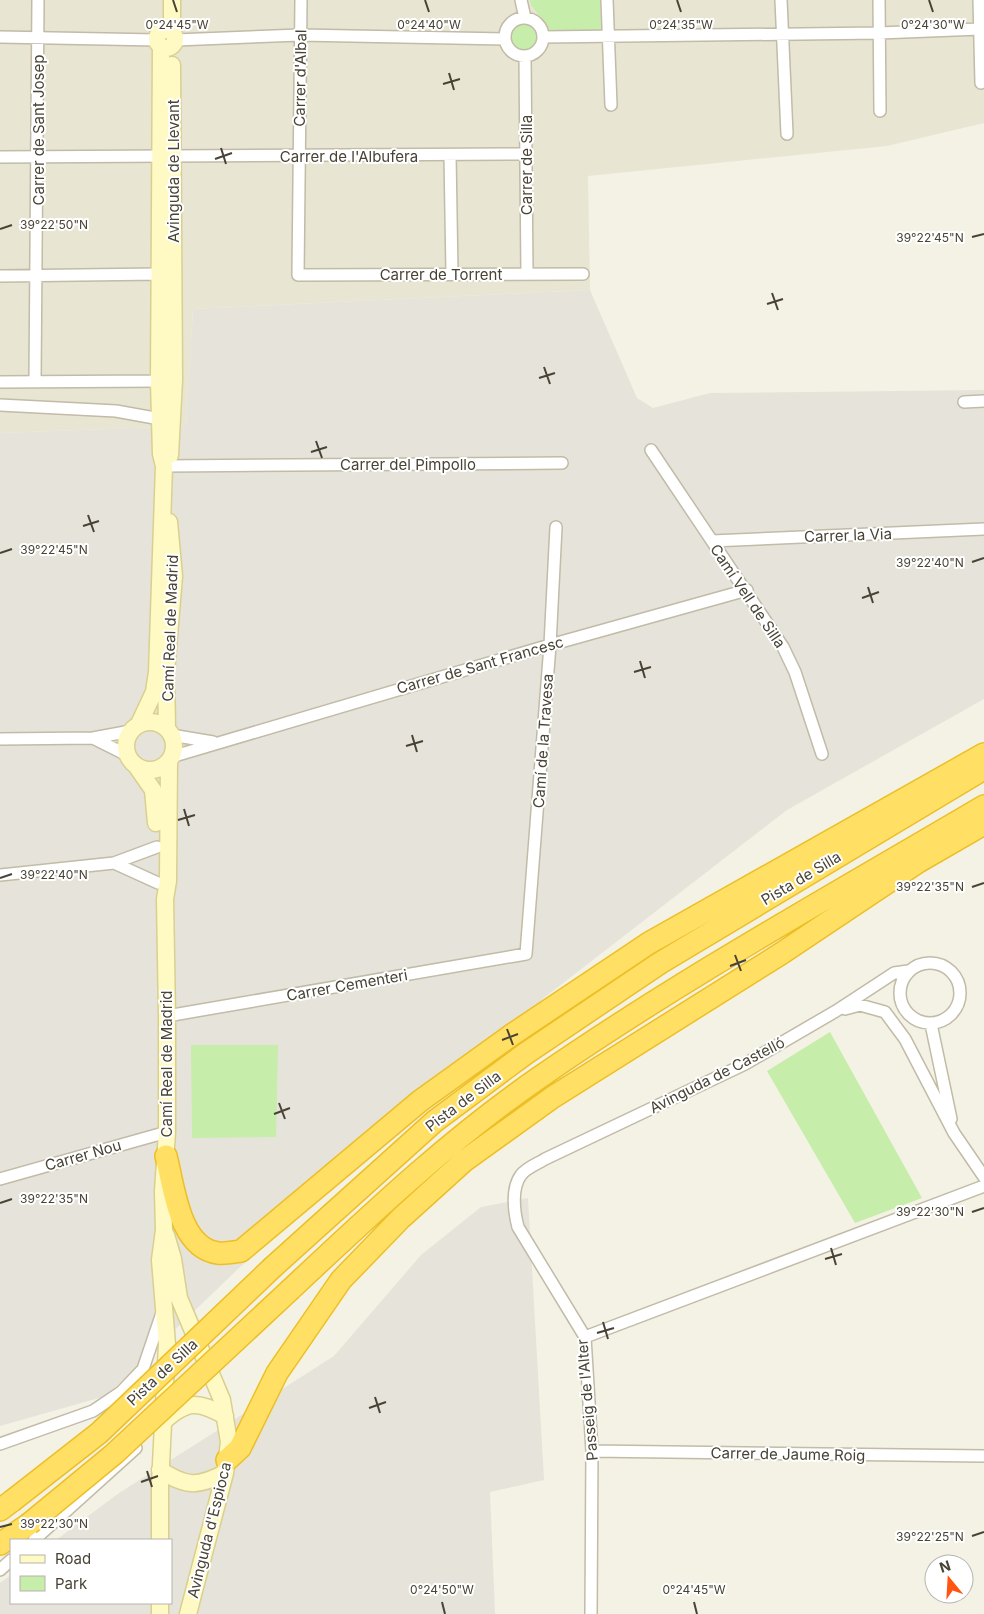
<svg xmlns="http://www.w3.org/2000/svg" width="984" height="1614" viewBox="0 0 984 1614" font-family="Inter,sans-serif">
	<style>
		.residential { fill: #e9e5d3 }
		.industrial { fill: #e6e3da }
		.green { fill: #c6eda9 }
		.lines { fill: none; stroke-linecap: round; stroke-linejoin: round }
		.street-casing { stroke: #c1bba7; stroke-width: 14 }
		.secondary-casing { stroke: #d9d090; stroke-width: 19 }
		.highway-casing { stroke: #edbf26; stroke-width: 24 }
		.street { stroke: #fff; stroke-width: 11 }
		.secondary { stroke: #fff9c4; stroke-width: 16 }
		.highway { stroke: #ffe065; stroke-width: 21 }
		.highway-bridge-casing { stroke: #edbf26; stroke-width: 24; stroke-linecap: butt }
		.highway-bridge { stroke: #ffe065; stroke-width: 21 }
		.ticks { fill: none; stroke: #484334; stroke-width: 2 }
		.labels { text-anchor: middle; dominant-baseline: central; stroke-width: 4; stroke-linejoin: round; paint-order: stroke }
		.street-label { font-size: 15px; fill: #484334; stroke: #fff }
		.ticks-label { font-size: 12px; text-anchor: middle; fill: #484334; stroke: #fff; stroke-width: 4; stroke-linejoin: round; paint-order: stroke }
	</style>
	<rect width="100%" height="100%" fill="#f4f2e5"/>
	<path class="residential" d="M 0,0 L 984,0 L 984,123 L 887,146 L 588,176 L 590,290 L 193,309 L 186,426 L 0,433 Z"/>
	<path class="industrial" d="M 590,290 L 637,398 L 653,408 L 710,393 L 984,390 L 984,699 L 787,810 L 545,997 L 238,1269 L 106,1396 L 0,1426 L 0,433 L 186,426 L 193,309 Z
		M 528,1198 L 544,1480 L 490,1492 L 495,1614 L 0,1614 L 0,1583 L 11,1575 L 11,1603 L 171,1603 L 171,1540 L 56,1540 L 119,1493 L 334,1356 L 421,1255 L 481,1207 Z"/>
	<path class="green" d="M 530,0 L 600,0 L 601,30 L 550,30 L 531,5 Z
		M510 37a13 13 0 1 1 26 0a13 13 0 1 1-26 0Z
		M 830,1032 L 922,1198 L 855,1223 L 767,1071 Z
		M 191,1045 L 278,1045 L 276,1137 L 192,1138 Z"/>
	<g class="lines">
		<defs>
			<path id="street" d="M 301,0 L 298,275 L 583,274
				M 521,0 L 525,18
				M 607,0 L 611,105
				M 781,0 L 787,134
				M 879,0 L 880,111
				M 979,0 L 981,83
				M505 37a19 19 0 1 1 38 0a19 19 0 1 1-38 0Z
				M 0,37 L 157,40
				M 543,37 L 879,33 L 980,29
				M 176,40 L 300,35 L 505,39
				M 525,57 L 527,274
				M 450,155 L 452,273
				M 0,157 L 525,154
				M 0,276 L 159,274 L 165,277
				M 35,381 L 38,0
				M 0,382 L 159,381 L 164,376
				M 964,402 L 984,401
				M 0,405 L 116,411 L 160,419 L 166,423
				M 651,450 L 783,647 L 795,672 L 822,754
				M 164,466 L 562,463
				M 712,541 L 984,529
				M 171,735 L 213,742
				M 93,738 L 127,755
				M 0,739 L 93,738 L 131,731
				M 171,757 L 550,645 L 747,590
				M 157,847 L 114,863 L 158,883
				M 0,875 L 114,863
				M900 993a30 30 0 1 1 60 0a30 30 0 1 1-60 0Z
				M 845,1009 L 860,1005 L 885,1012 L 905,1039 L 954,1133 L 984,1177
				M 167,1016 L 526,954 L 550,645 L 556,527
				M 931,1024 L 951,1119
				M 0,1179 L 167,1132
				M 585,1337 L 984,1186
				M 0,1444 L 93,1411 L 121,1392 L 143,1369 L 162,1313
				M 592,1451 L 984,1456
				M 34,1540 L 136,1448
				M 0,1570 L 11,1560
				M 591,1614 L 592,1451 L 585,1337 L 518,1227 C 514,1212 511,1188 521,1175 C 526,1168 539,1163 545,1159 L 745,1064 L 836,1011 L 894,973 L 908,971"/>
			<path id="secondary" d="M157 39a9 9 0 1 1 18 0a9 9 0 1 1-18 0Z
				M 172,32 L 172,0
				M 170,455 L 174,380 L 172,65
				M126 746a24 24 0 1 1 48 0a24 24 0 1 1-48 0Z
				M 139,724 L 154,692 L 157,672 L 164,466 L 161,454 L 159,381 L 161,47
				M 167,729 L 166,673 L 174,576 L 169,522
				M 137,767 L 153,790 L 156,823
				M 166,1235 L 173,1259 L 179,1298 L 222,1400 L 229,1442 L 225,1473 L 188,1614
				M 163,1422 C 187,1400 198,1401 225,1416
				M 160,1470 C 186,1487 198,1487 225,1473
				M 160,1540 L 160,1484 L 167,1344 L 160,1260 L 164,1230 L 163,1191 L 167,1132 L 167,1016 L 165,899 L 168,881 L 169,761
				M 160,1603 L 160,1614"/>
			<path id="highway" d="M 166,1156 C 174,1187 179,1248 218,1253 C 225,1254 234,1252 241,1251 L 420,1101 L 513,1034 L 649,943 L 984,754
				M 273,1267 L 435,1121 L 525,1054 L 660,963 L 977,773
				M 291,1289 C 371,1214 450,1139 540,1077 C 683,978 835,894 984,806
				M 227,1460 L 240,1448 L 277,1373 L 341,1280 L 401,1218 L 464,1161 L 553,1097 L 782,953 L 918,862 L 984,824
				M 0,1510 L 12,1501
				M 0,1544 L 29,1524"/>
		</defs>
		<use href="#street" class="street-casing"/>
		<use href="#secondary" class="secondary-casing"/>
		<use href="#highway" class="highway-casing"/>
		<use href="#street" class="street"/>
		<use href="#secondary" class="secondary"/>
		<use href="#highway" class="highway"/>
		<defs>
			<path id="highway-bridge" d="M 12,1501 L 99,1433 L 273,1267
				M 29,1524 L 114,1454 L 291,1289"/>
		</defs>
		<use href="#highway-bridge" class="highway-bridge-casing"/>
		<use href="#highway-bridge" class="highway-bridge"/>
	</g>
	<path class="ticks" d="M 173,0 L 177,12M 425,0 L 429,12M 677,0 L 681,12M 929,0 L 933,12M 449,73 L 454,90M 443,84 L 460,79M 221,148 L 226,164M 215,159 L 232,153M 0,229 L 12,225M 972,237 L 984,234M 772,293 L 778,310M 767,304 L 783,299M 544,367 L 550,384M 539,378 L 555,373M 316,441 L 322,458M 311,452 L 327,447M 88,515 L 94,532M 83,526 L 99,521M 0,553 L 12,549M 972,562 L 984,558M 868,587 L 873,603M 862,598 L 879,592M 640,661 L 645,678M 634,672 L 651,667M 412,735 L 417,752M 406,746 L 423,741M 184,809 L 189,826M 178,820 L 195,815M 0,878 L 12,874M 972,887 L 984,883M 735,955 L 741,971M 730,966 L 746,960M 507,1029 L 513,1045M 502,1040 L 518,1034M 279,1103 L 285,1119M 274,1114 L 290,1108M 0,1203 L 12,1199M 972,1212 L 984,1208M 831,1248 L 836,1265M 825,1259 L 842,1254M 603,1322 L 608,1339M 597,1333 L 614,1328M 375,1397 L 380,1413M 369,1408 L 386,1402M 147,1471 L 152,1487M 141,1482 L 158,1476M 0,1527 L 12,1524M 972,1536 L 984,1532M 442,1602 L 445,1614M 694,1602 L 697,1614"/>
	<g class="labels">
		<g class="street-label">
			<text transform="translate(300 78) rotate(-89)">Carrer d'Albal</text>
			<text transform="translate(38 130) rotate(-90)">Carrer de Sant Josep</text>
			<text x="349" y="156">Carrer de l'Albufera</text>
			<text transform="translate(526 165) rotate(-90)">Carrer de Silla</text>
			<text transform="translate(173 171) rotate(-90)">Avinguda de Llevant</text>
			<text x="441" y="274">Carrer de Torrent</text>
			<text x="408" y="464">Carrer del Pimpollo</text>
			<text transform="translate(848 535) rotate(-2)">Carrer la Via</text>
			<text transform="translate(748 596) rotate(56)">Camí Vell de Silla</text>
			<text transform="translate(170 628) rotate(-88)">Camí Real de Madrid</text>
			<text transform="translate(480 665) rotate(-16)">Carrer de Sant Francesc</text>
			<text transform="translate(543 741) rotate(-86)">Camí de la Travesa</text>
			<text transform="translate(801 878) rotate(-31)">Pista de Silla</text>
			<text transform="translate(347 985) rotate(-10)">Carrer Cementeri</text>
			<text transform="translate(166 1064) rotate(-90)">Camí Real de Madrid</text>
			<text transform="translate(717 1075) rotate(-27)">Avinguda de Castelló</text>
			<text transform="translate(463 1101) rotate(-37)">Pista de Silla</text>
			<text transform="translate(83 1155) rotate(-16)">Carrer Nou</text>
			<text transform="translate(162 1372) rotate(-43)">Pista de Silla</text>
			<text transform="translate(587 1400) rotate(-95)">Passeig de l'Alter</text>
			<text transform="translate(788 1454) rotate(1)">Carrer de Jaume Roig</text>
			<text transform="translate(209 1530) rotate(-76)">Avinguda d'Espioca</text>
		</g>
	</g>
	<g class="ticks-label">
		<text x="177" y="29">0°24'45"W</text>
		<text x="429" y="29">0°24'40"W</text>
		<text x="681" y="29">0°24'35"W</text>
		<text x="933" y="29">0°24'30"W</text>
		<text x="54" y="229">39°22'50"N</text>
		<text x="930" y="242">39°22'45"N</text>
		<text x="54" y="554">39°22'45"N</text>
		<text x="930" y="567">39°22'40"N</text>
		<text x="54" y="879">39°22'40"N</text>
		<text x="930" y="891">39°22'35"N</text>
		<text x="54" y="1203">39°22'35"N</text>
		<text x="930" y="1216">39°22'30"N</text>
		<text x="54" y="1528">39°22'30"N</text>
		<text x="930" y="1541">39°22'25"N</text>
		<text x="442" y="1594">0°24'50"W</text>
		<text x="694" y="1594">0°24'45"W</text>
	</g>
	<rect x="10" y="1539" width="162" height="65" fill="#ffffff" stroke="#b6b4ae"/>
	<rect x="20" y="1555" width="25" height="8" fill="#fff9c4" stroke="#b6b4ae"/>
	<text x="55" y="1564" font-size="15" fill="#484334">Road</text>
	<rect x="20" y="1576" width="25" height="15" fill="#c6eda9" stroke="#b6b4ae"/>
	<text x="55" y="1589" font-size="15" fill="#484334">Park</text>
	<g transform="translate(949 1579) rotate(342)"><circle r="24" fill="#ffffff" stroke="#b6b4ae"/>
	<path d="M0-4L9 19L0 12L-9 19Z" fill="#ff5511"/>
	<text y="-8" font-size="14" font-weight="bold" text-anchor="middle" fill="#484334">N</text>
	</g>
</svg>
